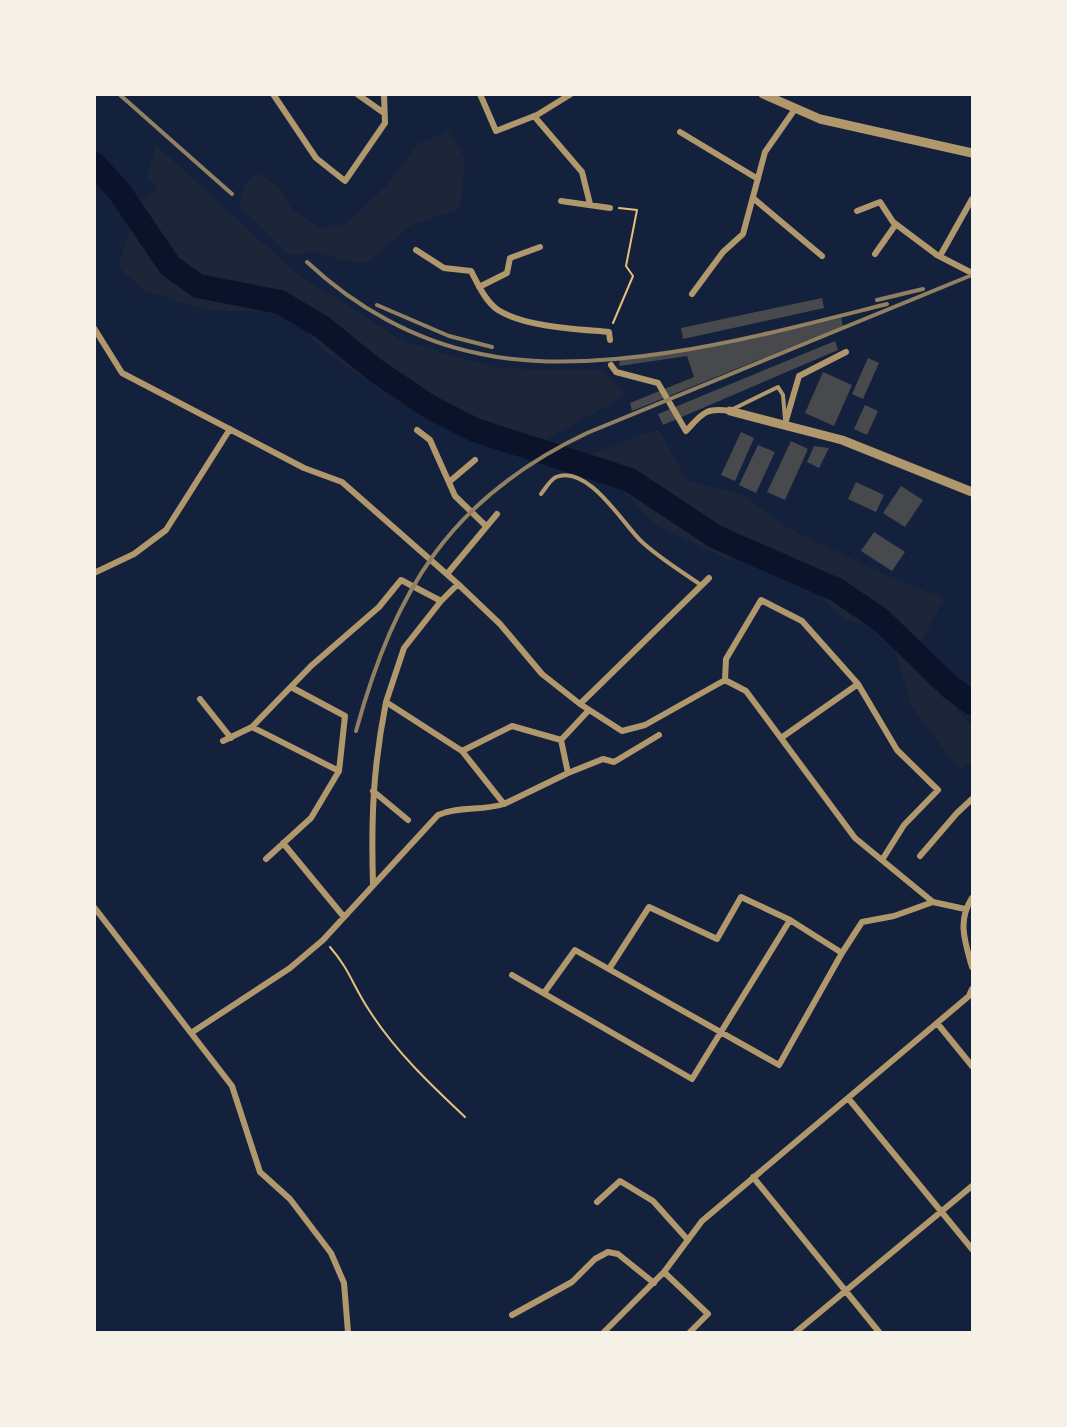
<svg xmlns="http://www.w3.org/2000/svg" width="1067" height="1427" viewBox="0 0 1067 1427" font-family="'Alegreya Sans',sans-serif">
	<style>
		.green { fill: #1d2539 }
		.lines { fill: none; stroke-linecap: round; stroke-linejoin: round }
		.river { stroke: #0b132b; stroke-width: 24 }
		.building { fill: #48494c }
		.path { stroke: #e5c07b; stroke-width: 2 }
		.service { stroke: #b1986c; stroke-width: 4 }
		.minor { stroke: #b1986c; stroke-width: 6 }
		.tertiary { stroke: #b1986c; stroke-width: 9 }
		.rail { stroke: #918062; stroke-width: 4 }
	</style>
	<rect width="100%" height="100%" fill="#14213d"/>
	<path class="green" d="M 448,131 L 465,158 L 460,209 L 411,225 L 367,263 L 341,260 L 320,252 L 289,255 L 240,207 L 243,187 L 256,173 L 280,187 L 292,210 L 323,229 L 347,223 L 388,184 L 418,144 Z
		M 156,145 L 296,273 L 404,342 L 497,368 L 605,371 L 626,396 L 541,442 L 380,389 L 321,349 L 302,326 L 269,311 L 210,311 L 145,291 L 118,267 L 139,203 L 157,190 L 147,177 Z
		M 658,429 L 688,481 L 743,495 L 783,525 L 870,568 L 944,599 L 921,643 L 955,682 L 956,709 L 972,726 L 972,761 L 960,771 L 911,705 L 895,650 L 869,623 L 846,621 L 775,554 L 729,560 L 657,526 L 589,455 Z"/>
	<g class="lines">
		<path class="river" d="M 94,164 L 119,191 L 170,266 L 198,286 L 280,302 L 322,327 L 375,370 L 430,407 L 475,430 L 630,480 L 716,537 L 837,590 L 881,620 L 949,686 L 972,703"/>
	</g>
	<path class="building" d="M 822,298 L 824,308 L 683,339 L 681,328 Z
		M 841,318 L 843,326 L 632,411 L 630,403 L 694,377 L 687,356 L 619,366 L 620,359 L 700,349 Z
		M 835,341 L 838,350 L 663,425 L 658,414 Z
		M 868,358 L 879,363 L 863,399 L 852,394 Z
		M 823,372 L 852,385 L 834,426 L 805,413 Z
		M 865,405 L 878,411 L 867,435 L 854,429 Z
		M 741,432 L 754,438 L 735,481 L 721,475 Z
		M 791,441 L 808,449 L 785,500 L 767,492 Z
		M 758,445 L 775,452 L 756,493 L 739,485 Z
		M 814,446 L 829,448 L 819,468 L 807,462 Z
		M 856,482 L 884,495 L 876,512 L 848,499 Z
		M 901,486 L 923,500 L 905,527 L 883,513 Z
		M 874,532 L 905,552 L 892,571 L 861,551 Z"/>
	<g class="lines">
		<path class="path" d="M 613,323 L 633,276 L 626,266 L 637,210 L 619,208
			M 330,947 C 350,970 353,986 369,1010 C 395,1051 430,1084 465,1117"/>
		<path class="service" d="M 733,409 L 778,387 L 783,395 L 785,419
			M 541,494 C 545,489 550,480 556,477 C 588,464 623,524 641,541 C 659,558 681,571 701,585"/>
		<path class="minor" d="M 273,94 L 316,158 L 345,181 L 385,123 L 384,94
			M 357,94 L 384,113
			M 480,94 L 496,131 L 537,115 L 571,94
			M 534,116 L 582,172 L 590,204
			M 680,132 L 758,179
			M 753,198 L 822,256
			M 561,201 L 610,208
			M 857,211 L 880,202 L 893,222 L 937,255 L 972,273
			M 416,250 L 444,268 L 471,271 C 478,284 485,301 498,310 C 525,327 577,329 609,332 L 610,340
			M 875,254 L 896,224
			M 940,256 L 972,199
			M 479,287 L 507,273 L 510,258 L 540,247
			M 692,294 L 723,252 L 743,234 L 765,152 L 795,109
			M 94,328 L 122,373 L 304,468 L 342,482 L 458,584 L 500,624 L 542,674 L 580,704 L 622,731 L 645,725 L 725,680
			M 611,365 L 616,372 L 658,383 L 686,431 C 702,414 705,407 730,411
			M 785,424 L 799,376 L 846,352
			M 417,430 L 430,440 L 455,496 L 486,526
			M 449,482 L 475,460
			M 94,573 L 134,554 L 166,530 L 230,429
			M 447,574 L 497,514
			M 441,601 L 404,648 L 386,702 L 462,751 L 504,804 L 568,773 L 561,740 L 589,710
			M 200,699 L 231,738
			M 580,704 L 709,578
			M 252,727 L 311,666 L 379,607 L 401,580 L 441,601 L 458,584
			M 781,738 L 858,684
			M 223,741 L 252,727 L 339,771
			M 462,751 L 512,726 L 561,740
			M 568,773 L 603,759 L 614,762 L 659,735
			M 373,791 L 408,820
			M 283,843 L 344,917
			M 920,856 L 957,813 L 972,799
			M 266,859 L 311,818 L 339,771 L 345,716 L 291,687
			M 882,860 L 904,825 L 938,790 L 897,750 L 858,684 L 802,621 L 761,600 L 726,659 L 725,680 L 746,691 L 855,838 L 933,902
			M 373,885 C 371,818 373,768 386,702
			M 972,898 C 957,921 965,942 972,967
			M 94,907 L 191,1033 L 290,968 L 323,940 L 438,815 C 459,806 482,811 504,804
			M 609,969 L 649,907 L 717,939 L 741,897 L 790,920
			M 512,975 L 692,1079 L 790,920 L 842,953 L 862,922 L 894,916 L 933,902 L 965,909
			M 544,993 L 575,950 L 779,1065 L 842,953
			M 937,1023 L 972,1066
			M 191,1033 L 232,1086 L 260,1172 L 290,1199 L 331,1253 L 344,1283 L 348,1332
			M 848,1098 L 972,1249
			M 753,1177 L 879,1332
			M 597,1202 L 620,1181 L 653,1201 L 688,1240
			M 664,1272 L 708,1314 L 690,1332
			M 512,1315 L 572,1282 L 595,1259 L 608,1252 L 618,1254 L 654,1283
			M 604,1332 L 664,1272 L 702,1221 L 937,1023 L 969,996 L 972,989
			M 796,1332 L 972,1186"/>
		<path class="tertiary" d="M 763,94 L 820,119 L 972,153
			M 730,411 L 842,440 L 972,492"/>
		<path class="rail" d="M 119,94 L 232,194
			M 307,262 C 355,307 415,341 481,354 C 603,380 767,334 887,304
			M 877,300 L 923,289
			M 377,305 L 449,336 L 492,347
			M 356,731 C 395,590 450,498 587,433 L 972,275"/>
	</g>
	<rect width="1067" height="1427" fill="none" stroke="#f6f1e7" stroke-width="192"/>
</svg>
